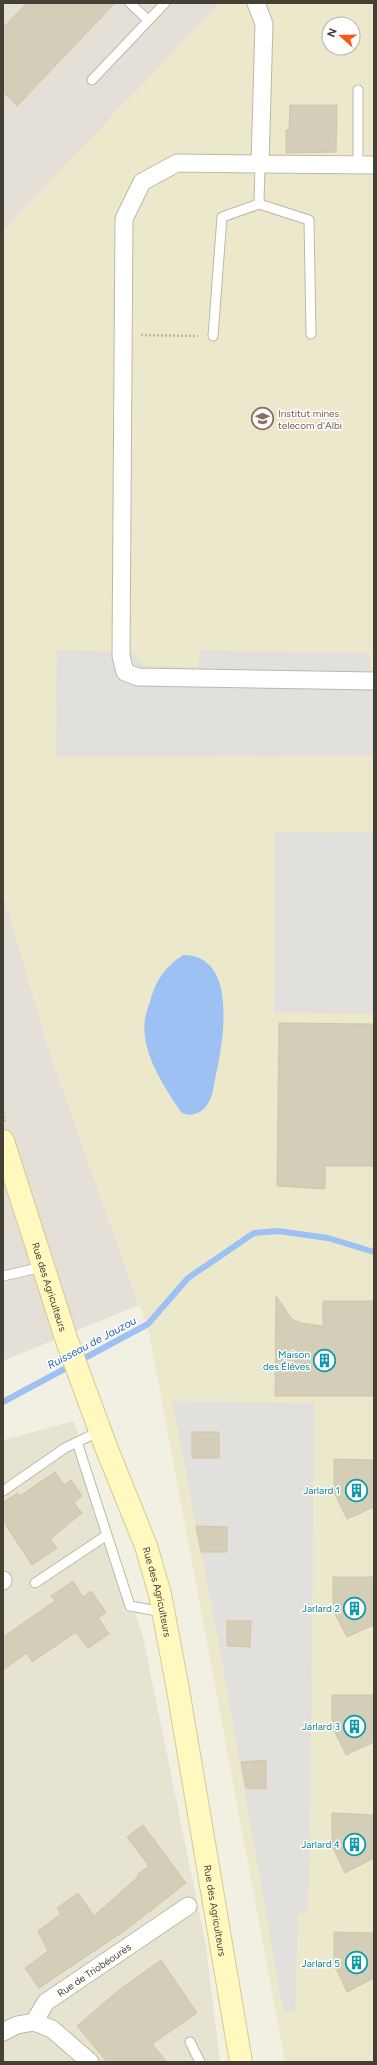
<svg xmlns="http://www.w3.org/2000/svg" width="377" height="2065" viewBox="0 0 377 2065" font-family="Figtree,sans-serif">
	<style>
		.residential { fill: #e6e3d0 }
		.industrial { fill: #e4e0d8 }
		.education { fill: #ece8cc; fill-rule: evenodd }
		.parking { fill: #e2e0dc }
		.water { fill: #9cc1f2 }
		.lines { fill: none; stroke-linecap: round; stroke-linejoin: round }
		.stream { stroke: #9cc1f2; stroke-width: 6 }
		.building { fill: #d4cdb8; stroke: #cfc6ab }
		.lane-casing { stroke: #bdb9a5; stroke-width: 11 }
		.street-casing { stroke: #bdb9a5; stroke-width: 19 }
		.secondary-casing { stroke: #d4cc91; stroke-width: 24 }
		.path { stroke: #c0b796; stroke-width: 2.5; stroke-dasharray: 2 2; stroke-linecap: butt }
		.lane { stroke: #fff; stroke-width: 9 }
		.street { stroke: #fff; stroke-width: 17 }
		.secondary { stroke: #fff9c0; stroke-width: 22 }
		.labels { text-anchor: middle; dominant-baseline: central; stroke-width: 3; stroke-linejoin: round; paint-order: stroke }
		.education-label { font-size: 10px; fill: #785e54; stroke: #fff; text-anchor: start }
		.street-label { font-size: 10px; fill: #444033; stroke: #fff }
		.culture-label { font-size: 10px; fill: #0d838f; stroke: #fff; text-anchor: end }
		.water-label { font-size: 11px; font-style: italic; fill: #2a64b2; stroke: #fff }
	</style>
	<rect width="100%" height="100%" fill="#f2f0e3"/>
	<path class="residential" d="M 74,1421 L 143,1637 L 206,1946 L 220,2062 L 3,2062 L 3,1440 Z"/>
	<path class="industrial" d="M 3,3 L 220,3 L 3,231 Z
		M 3,884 L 5,900 L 51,1056 L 139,1305 L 3,1361 Z"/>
	<path class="education" d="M 220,3 L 374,3 L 374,2062 L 285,2062 L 149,1332 L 51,1056 L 5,900 L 3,884 L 3,231 ZM 329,24 L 353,24 L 353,48 L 329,48 Z"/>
	<path class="parking" d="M 57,650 L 114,651 L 134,653 L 144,666 L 198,667 L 200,650 L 369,653 L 371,669 L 374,673 L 374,756 L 56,757 Z
		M 274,832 L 374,833 L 374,1014 L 274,1013 Z
		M 172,1401 L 314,1403 L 310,1853 L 308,1913 L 298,1914 L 295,2011 L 285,2014 L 279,1988 L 219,1644 Z"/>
	<path class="water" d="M 183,955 C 237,955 224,1036 217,1070 C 214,1081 214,1096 207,1105 C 202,1113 189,1118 181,1112 C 164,1087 140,1051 145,1019 C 146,1012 149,1005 151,998 C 156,980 167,965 183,955 Z"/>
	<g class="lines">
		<path class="stream" d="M 3,1402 L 148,1324 L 188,1278 L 254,1233 L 278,1231 L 328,1238 L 374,1252"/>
	</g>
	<path class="building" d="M 27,3 L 115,3 L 17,106 L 3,92 L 3,28 Z
		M 290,105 L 337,105 L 336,152 L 286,153 L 286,130 L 289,130 Z
		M 279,1023 L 374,1024 L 374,1166 L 325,1166 L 325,1189 L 277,1186 Z
		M 276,1296 L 292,1319 L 301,1323 L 323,1326 L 323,1301 L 374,1301 L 374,1396 L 275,1396 Z
		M 192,1432 L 219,1432 L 219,1458 L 192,1458 Z
		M 334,1459 L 374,1460 L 374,1507 L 347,1519 L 334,1492 Z
		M 55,1472 L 64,1485 L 71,1480 L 82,1496 L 74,1503 L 82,1513 L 50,1539 L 57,1548 L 32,1565 L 3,1521 L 3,1502 L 18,1493 L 20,1496 Z
		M 196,1526 L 227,1527 L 227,1552 L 201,1552 Z
		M 333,1577 L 374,1577 L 374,1625 L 347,1637 L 333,1610 Z
		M 73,1581 L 83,1597 L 91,1591 L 106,1612 L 98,1618 L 109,1634 L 88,1648 L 76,1632 L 32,1662 L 27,1653 L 3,1670 L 3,1637 L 55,1601 L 51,1596 Z
		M 227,1621 L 251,1621 L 250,1647 L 227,1646 Z
		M 332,1695 L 374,1695 L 374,1742 L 346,1755 L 332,1726 Z
		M 266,1760 L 266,1789 L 246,1788 L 241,1762 Z
		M 332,1813 L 374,1815 L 374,1858 L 345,1873 L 332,1846 Z
		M 143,1825 L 186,1883 L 127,1929 L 39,1988 L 25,1968 L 48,1951 L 38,1931 L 61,1914 L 57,1908 L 78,1893 L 94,1916 L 138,1877 L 137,1875 L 149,1866 L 127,1837 Z
		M 334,1932 L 374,1933 L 374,1978 L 347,1992 L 334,1964 Z
		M 161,1960 L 197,2013 L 152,2044 L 167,2062 L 107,2062 L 77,2026 L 119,1990 Z"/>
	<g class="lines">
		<defs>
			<path id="lane" d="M 130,3 L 148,20
				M 92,80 L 165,3
				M 358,90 L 358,165
				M 259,204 L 309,220 L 311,334
				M 213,336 L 222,217 L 259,204 L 260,164
				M 3,1276 L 43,1267
				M 3,1491 L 65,1448 L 100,1431
				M 107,1535 L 130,1606 L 163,1612
				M 35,1583 L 107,1535 L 77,1442
				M 190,2042 L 200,2062"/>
			<g id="street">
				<path d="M 256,3 L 264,24 L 260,164 L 374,165"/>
				<path d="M 260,164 L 177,163 L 142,182 L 124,219 L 121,656 L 125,672 L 138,677 L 374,681"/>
				<path d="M 3,1581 L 3,1580"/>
				<path d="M 34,2022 L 52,2029 L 90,2062"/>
				<path id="s1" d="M 3,2032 L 17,2025 L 34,2022 L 46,2002 L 188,1906"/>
			</g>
			<g id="secondary">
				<path id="s2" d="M 3,1141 L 66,1338 L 106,1447 L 146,1546 L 160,1594 L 177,1684 L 241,2062"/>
			</g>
		</defs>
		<use href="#lane" class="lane-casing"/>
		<use href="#street" class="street-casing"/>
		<use href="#secondary" class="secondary-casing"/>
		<path class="path" d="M 141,335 L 198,336
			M 3,1112 L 5,1121"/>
		<use href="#lane" class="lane"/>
		<use href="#street" class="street"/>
		<use href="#secondary" class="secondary"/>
	</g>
	<defs>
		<symbol id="university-ring" viewBox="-11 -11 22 22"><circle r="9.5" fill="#fff" stroke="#8d6e63" stroke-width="1.5"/><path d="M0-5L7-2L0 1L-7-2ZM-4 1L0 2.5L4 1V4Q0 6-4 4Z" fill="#8d6e63"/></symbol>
		<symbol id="building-ring" viewBox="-11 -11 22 22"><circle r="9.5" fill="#fff" stroke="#0f9aa8" stroke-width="1.5"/><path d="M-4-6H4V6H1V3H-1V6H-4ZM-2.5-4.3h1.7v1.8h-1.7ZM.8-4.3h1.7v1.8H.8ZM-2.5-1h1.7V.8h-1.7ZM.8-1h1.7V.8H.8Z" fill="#0f9aa8"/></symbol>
	</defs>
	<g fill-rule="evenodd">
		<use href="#university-ring" x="250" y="406" width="25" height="25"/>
		<use href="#building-ring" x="312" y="1348" width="25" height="25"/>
		<use href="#building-ring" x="344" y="1478" width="25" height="25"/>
		<use href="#building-ring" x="342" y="1596" width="25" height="25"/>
		<use href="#building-ring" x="342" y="1714" width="25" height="25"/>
		<use href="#building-ring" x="342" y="1832" width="25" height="25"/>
		<use href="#building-ring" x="344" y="1950" width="25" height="25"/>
	</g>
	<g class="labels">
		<g class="education-label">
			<text x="278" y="413">Institut mines<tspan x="278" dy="12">telecom d'Albi</tspan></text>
		</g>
		<g class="street-label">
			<text stroke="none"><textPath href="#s2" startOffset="153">Rue des Agriculteurs</textPath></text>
			<text stroke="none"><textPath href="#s2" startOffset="477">Rue des Agriculteurs</textPath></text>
			<text stroke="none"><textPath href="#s2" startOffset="801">Rue des Agriculteurs</textPath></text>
			<text stroke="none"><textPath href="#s1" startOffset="114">Rue de Triobéourès</textPath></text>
		</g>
		<g class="culture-label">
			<text x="310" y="1354">Maison<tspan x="310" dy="12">des Élèves</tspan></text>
			<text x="340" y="1490">Jarlard 1</text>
			<text x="340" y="1608">Jarlard 2</text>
			<text x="340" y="1726">Jarlard 3</text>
			<text x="340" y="1844">Jarlard 4</text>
			<text x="340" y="1963">Jarlard 5</text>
		</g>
		<g class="water-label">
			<text transform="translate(92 1343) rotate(-28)">Ruisseau de Jauzou</text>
		</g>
	</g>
	<rect width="377" height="2065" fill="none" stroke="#444033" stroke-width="8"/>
	<g transform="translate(341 36) rotate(290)"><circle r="19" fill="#ffffff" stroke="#b4b3ad"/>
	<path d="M0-3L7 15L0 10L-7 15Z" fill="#ff560d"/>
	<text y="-6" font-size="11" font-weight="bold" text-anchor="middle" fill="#444033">N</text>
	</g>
</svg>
